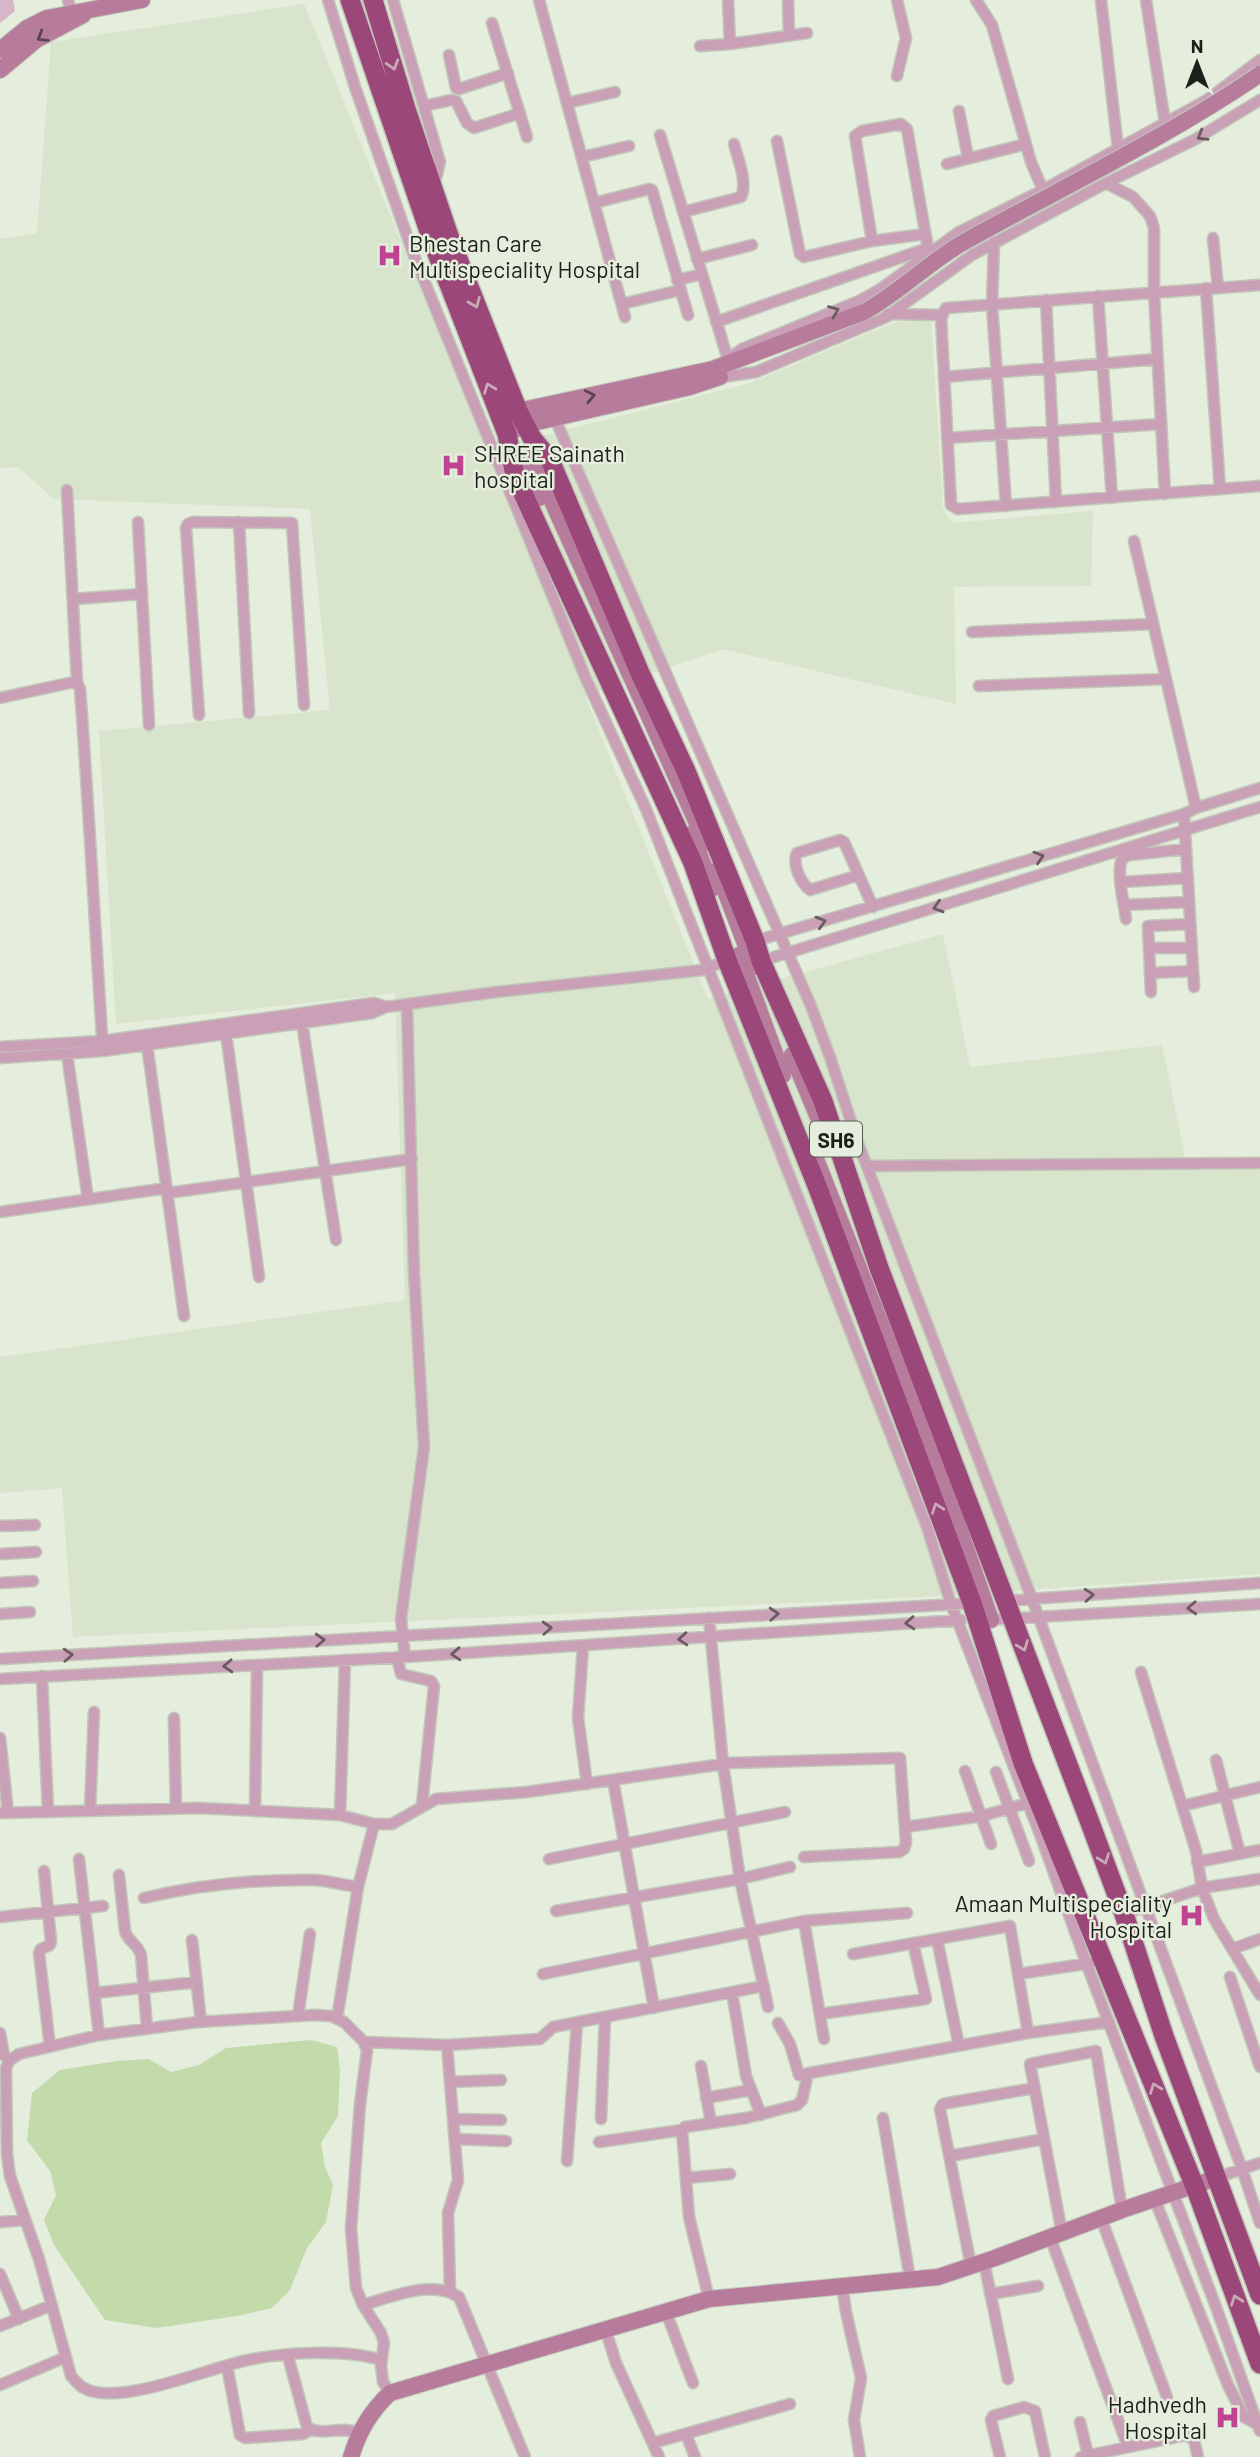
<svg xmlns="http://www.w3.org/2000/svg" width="1260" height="2457" viewBox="0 0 1260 2457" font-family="Barlow,sans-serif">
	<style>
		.built { fill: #d8e4cc }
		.green { fill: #d5b7c7 }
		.water { fill: #c3daab }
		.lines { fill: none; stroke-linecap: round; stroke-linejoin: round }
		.street-casing { stroke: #c1c8ba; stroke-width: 13 }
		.secondary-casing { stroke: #c1c8ba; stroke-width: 18 }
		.highway-casing { stroke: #c1c8ba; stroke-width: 22 }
		.street { stroke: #caa0b6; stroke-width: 10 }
		.secondary { stroke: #b77b9c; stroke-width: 16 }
		.highway { stroke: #9b4779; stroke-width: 19 }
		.secondary-bridge-casing { stroke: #c1c8ba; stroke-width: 18; stroke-linecap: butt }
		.secondary-bridge { stroke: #b77b9c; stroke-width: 16 }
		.oneway { stroke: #5b444e }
		.oneway2 { stroke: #c7abb5 }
		.oneway3 { stroke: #6b5a60 }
		.labels { text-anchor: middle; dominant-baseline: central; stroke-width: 5; stroke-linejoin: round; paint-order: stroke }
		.shield { fill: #e5eddd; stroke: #595e54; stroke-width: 2 }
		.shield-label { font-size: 21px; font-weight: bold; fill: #1d201a }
		.poi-label { font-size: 23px; fill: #1d201a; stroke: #e5eddd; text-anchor: start }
	</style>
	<rect width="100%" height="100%" fill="#e5eddd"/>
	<path class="built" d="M 304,4 L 486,450 L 750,383 L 893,323 L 931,317 L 943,508 L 952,523 L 1093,511 L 1091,586 L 954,587 L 956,704 L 723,649 L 585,696 L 708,999 L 943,934 L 970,1067 L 1162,1045 L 1187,1167 L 1260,1165 L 1260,1574 L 939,1596 L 73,1637 L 62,1488 L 0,1493 L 0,1357 L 405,1300 L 395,993 L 116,1024 L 99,731 L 330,710 L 310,509 L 54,499 L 18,467 L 0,468 L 0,239 L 37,233 L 51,42 Z"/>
	<path class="green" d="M 0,0 L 13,0 L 15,11 L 0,23 Z"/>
	<path class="water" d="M 311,2040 L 337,2047 L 340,2070 L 338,2116 L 321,2143 L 325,2167 L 333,2185 L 326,2222 L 307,2248 L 290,2290 L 272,2308 L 237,2316 L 156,2328 L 105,2320 L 54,2245 L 44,2220 L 56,2195 L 50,2171 L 27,2140 L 32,2093 L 60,2070 L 117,2061 L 149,2059 L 171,2072 L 199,2065 L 226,2048 Z"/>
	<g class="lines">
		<defs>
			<path id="street" d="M 68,0 L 73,19
				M 328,0 L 355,87 L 413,253 L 586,679 L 646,809 L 927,1527 L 951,1604 L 1041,1837 L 1087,1965 L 1216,2307 L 1260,2431
				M 393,0 L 440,162 L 434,186
				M 539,0 L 625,317
				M 728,0 L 730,44
				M 788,0 L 789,35
				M 976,0 L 992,25 L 1031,162 L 1045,195
				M 1101,0 L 1118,149
				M 1146,0 L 1165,123
				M 492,23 L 527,137
				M 700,46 L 730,44 L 807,33
				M 449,55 L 456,88 L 459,89 L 508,73
				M 897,76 L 906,38 L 897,0
				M 567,103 L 615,92
				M 424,106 L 451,100 L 456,101 L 467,123 L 474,128 L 520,113
				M 959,111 L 968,158
				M 660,135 L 729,363
				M 777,141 L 800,254 L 804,257 L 872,241 L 925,234
				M 582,157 L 629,146
				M 947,164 L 1026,144
				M 1106,183 L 1133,197 L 1150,216 L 1154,228 L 1154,292 L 1165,494
				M 594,203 L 649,189 L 652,190 L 688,315
				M 683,212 L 741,197 C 748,183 738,159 734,144
				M 1213,238 L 1218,288
				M 872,241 L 855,136 L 862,131 L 901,124 L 907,129 L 929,254
				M 994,242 L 992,305 L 1006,506
				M 697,259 L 752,245
				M 677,280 L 702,274
				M 1260,285 L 946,308 L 941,317 L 951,505 L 958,509 L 1260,486
				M 1206,288 L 1220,489
				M 1098,296 L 1112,498
				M 1046,300 L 1056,502
				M 622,304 L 680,290
				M 888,314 L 943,315
				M 716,322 L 928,248
				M 729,358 L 742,349 L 859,301 L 879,290 L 959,232 L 1043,190 L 1207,100 L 1260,60
				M 944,377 L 1157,359
				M 716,378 L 756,372 L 886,317 L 972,255 L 1106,183 L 1194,140 L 1260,100
				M 553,414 L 811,1006 L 830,1057 L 858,1143 L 1032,1599 L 1242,2169 L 1260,2223
				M 947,438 L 1161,424
				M 67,490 L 77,682
				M 138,522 L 149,725
				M 239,522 L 249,713
				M 1134,541 L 1196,808
				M 73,599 L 142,594
				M 972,632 L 1153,624
				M 979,686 L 1166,679
				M 0,698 L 69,683 L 77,682 L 80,689 C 89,809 95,930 103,1051
				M 199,715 L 186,528 L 188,524 L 193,522 L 292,523 L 304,705
				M 1184,814 L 1194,987
				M 859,875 L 810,890 C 800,882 792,864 797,853 L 840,840 L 844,842 L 873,907
				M 1122,882 L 1188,878
				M 1124,905 L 1189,902
				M 1126,919 C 1124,905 1117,875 1121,862 C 1123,857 1125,857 1130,855 L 1186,849
				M 755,941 L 1184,814 L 1196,808 L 1260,788
				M 1149,948 L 1192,948
				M 761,961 L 1260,807
				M 1150,973 L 1193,971
				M 1151,992 L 1148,926 L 1190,924
				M 302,1023 L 336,1240
				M 226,1033 L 259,1277
				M 147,1044 L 184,1316
				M 0,1047 L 102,1041 L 366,1004 L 374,1003 L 386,1007
				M 67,1054 L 88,1199
				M 0,1058 L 103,1051 L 372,1013 L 386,1007 L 496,992 L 703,970 L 727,960
				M 867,1166 L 1260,1163
				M 168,1193 L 412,1159
				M 0,1212 L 167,1188
				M 0,1526 L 35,1525
				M 0,1554 L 36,1552
				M 0,1583 L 33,1581
				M 1002,1601 L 1260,1583
				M 0,1614 L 30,1612
				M 709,1618 L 723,1764 L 740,1879 L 768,2007
				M 984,1620 L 1260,1604
				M 583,1646 L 578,1718 L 587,1784
				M 397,1657 L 401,1674 L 431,1681 L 434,1686 L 422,1805
				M 405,1657 L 401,1618 L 424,1447 L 414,1273 L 407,1005
				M 0,1659 L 976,1603
				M 1141,1672 L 1196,1851 L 1202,1888 L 1214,1919 L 1260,1995
				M 42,1676 L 48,1812
				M 0,1679 L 405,1657 L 961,1620
				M 174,1718 L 176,1809
				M 0,1738 L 8,1813
				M 1216,1760 L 1240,1854
				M 965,1771 L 991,1844
				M 996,1772 L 1029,1861
				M 613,1780 L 654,2008
				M 1182,1806 L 1260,1787
				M 90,1811 L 94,1712
				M 255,1811 L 257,1665
				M 0,1813 L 199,1808 L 340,1815 L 374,1824 L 392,1824 L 436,1799 L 527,1792 L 730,1763 L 900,1758 L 906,1843 L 904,1849 L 899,1852 L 804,1857
				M 340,1815 L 345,1660
				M 905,1827 L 982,1816 L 1028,1803
				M 79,1859 L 99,2035
				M 549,1859 L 785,1812
				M 1197,1862 L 1260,1850
				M 44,1871 L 51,1941 L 50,1945 L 41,1949 L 39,1953 L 50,2047
				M 119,1875 L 125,1931 C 128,1942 138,1944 141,1955 L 147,2029
				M 144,1898 C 199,1885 258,1879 315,1880 C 329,1881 344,1885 358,1887
				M 556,1911 L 740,1879 L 790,1867
				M 1124,1914 L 1202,1888 L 1260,1879
				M 0,1917 L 103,1906
				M 804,1921 L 824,2039
				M 937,1939 L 959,2046
				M 192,1940 L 201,2022
				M 1232,1949 L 1260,1939
				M 543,1974 L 804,1921 L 907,1913
				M 1018,1974 L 1091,1963
				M 1230,1977 L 1260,2067
				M 732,1992 L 746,2076 L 761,2115
				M 94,1993 L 197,1982
				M 820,2014 L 926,1999 L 913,1943
				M 298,2016 L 310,1934
				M 337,2019 L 358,1887 L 374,1824
				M 778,2023 L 790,2044 L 799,2075 L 1028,2033 L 1010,1926 L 853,1954
				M 0,2033 L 4,2055 L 9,2061
				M 1028,2033 L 1109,2022
				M 364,2042 L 447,2045 L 540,2039 L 553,2027 L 764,1986
				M 447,2045 L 458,2180 L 448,2213 L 450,2291
				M 701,2066 L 711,2123
				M 450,2082 L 501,2080
				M 706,2098 L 751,2090
				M 883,2118 L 910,2279
				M 453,2119 L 501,2120
				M 601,2119 L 605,2017
				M 682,2130 L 689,2217 L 709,2299
				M 455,2139 L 506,2141
				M 599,2142 L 682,2130 L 685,2127 L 746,2118 L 797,2105 L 802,2100 L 808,2073
				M 950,2156 L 1044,2139
				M 567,2161 L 577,2023
				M 686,2178 L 730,2174
				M 1216,2178 L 1260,2163
				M 1155,2200 L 1228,2385 L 1244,2417 L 1257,2424
				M 1101,2218 L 1167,2397
				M 0,2222 L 25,2220
				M 1062,2233 L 1030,2064 L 1096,2051 L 1122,2210
				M 1050,2237 L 1128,2447
				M 984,2262 L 1008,2379
				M 971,2266 L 940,2109 L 943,2104 L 948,2103 L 1035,2088
				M 0,2274 L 19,2319
				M 842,2285 L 846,2312 L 861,2378 L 854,2420 L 860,2457
				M 990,2294 L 1038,2286
				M 363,2305 C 392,2297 432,2279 459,2297 L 525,2457
				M 666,2312 L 693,2383
				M 0,2326 L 52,2305
				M 606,2331 L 616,2363 L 659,2457
				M 288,2356 L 307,2427 C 320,2437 340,2425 359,2433
				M 381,2360 C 345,2349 285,2352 248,2360 C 210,2367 116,2409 82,2387 C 78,2384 74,2379 71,2376 L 39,2259 L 10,2176 L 7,2155 L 6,2068 L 9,2061 L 19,2054 L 99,2035 L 198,2022 L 314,2015 L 331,2016 L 344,2022 L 364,2042 L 367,2051 L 360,2104 L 351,2229 L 356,2288 L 363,2305 L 381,2333 L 384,2343 L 381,2365 L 383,2382 L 390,2393
				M 227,2366 L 240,2435 L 245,2438 L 303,2434 L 310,2430
				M 0,2385 L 66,2357
				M 1080,2422 L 1088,2455
				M 686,2434 L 695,2457
				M 653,2443 L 790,2404
				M 1000,2457 L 991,2420 L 993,2416 L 1024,2407 L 1035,2411 L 1045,2457
				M 1081,2457 L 1186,2435 L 1194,2440 L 1198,2457"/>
			<path id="secondary" d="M 0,50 L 27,28 L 47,18 L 142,0
				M 0,70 L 36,40 L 83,15
				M 509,415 L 518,411 L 713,369 L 864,312
				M 507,434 L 524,425 L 690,387 L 720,377
				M 532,440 L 541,477 L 706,843
				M 513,454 L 531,482 L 539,498
				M 691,834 L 713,888
				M 717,870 L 754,967
				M 739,955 L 783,1075
				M 792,1055 L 829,1144
				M 814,1154 L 941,1476 L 991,1620
				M 351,2457 C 359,2431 370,2412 390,2393 L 709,2299 L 938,2277 L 995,2258 L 1122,2210 L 1216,2178"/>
			<path id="highway" d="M 350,0 L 433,243 L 507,434 L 515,476 L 693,863 L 727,960 L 817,1186 L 972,1603 L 1023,1763 L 1197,2192 L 1260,2364
				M 373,0 L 406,109 L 449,236 L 518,411 L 532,438 L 550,460 L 640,673 L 686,771 L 755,941 L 761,961 L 823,1101 L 879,1268 L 1089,1820 L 1124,1914 L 1164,2036 L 1260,2295"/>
		</defs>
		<use href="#street" class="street-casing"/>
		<use href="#secondary" class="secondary-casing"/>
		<use href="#highway" class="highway-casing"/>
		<use href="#street" class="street"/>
		<use href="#secondary" class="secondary"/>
		<use href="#highway" class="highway"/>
		<defs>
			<path id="secondary-bridge" d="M 864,312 C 900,292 929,262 964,242 C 1063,187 1166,138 1260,74"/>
		</defs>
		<use href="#secondary-bridge" class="secondary-bridge-casing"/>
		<use href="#secondary-bridge" class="secondary-bridge"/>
	</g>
	<defs><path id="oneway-chevron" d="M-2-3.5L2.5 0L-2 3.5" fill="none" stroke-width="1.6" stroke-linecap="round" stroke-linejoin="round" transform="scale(1.75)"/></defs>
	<g class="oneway">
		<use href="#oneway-chevron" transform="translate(42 37) rotate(148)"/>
		<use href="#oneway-chevron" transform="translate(590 396) rotate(-12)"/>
	</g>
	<g class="oneway2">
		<use href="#oneway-chevron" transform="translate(393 65) rotate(73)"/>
		<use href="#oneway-chevron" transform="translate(475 303) rotate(68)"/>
		<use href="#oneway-chevron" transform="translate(489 388) rotate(-111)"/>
		<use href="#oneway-chevron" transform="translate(937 1508) rotate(-110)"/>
		<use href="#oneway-chevron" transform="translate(1023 1646) rotate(69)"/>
		<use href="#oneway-chevron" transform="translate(1104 1859) rotate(70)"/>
		<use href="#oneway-chevron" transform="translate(1155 2088) rotate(-111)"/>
		<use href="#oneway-chevron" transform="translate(1236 2300) rotate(-110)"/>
	</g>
	<g class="oneway3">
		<use href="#oneway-chevron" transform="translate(1202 136) rotate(149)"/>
		<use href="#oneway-chevron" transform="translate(834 311) rotate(-22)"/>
		<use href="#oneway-chevron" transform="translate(1039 857) rotate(-17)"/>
		<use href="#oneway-chevron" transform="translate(938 907) rotate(163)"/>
		<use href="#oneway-chevron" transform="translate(821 922) rotate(-16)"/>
		<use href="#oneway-chevron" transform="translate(1089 1595) rotate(-4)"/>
		<use href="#oneway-chevron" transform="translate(1192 1608) rotate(177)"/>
		<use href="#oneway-chevron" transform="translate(774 1614) rotate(-3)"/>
		<use href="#oneway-chevron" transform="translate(910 1623) rotate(176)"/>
		<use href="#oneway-chevron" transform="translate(547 1628) rotate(-3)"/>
		<use href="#oneway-chevron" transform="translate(683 1639) rotate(176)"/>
		<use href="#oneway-chevron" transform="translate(320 1640) rotate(-3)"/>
		<use href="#oneway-chevron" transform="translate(456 1654) rotate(176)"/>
		<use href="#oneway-chevron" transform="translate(68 1655) rotate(-3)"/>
		<use href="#oneway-chevron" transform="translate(228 1666) rotate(177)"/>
	</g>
	<defs>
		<symbol id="hospital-bare" viewBox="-9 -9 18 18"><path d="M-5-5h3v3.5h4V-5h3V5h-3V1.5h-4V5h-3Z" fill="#c04391" stroke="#e5eddd" stroke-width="2.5" paint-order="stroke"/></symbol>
	</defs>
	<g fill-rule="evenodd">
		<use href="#hospital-bare" x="372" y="238" width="35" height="35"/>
		<use href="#hospital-bare" x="436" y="448" width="35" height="35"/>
		<use href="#hospital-bare" x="1174" y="1898" width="35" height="35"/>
		<use href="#hospital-bare" x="1210" y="2400" width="35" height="35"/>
	</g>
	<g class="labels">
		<rect class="shield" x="810" y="1121.5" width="52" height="35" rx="5"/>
		<g class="shield-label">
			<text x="836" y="1139">SH6</text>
		</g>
		<g class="poi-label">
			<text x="409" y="243">Bhestan Care<tspan x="409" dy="26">Multispeciality Hospital</tspan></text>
			<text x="474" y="453">SHREE Sainath<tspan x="474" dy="26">hospital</tspan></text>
			<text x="1172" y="1903" text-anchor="end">Amaan Multispeciality<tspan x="1172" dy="26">Hospital</tspan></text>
			<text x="1207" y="2404" text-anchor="end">Hadhvedh<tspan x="1207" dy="26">Hospital</tspan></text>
		</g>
	</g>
	<g transform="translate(1197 63)" stroke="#e5eddd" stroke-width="5" paint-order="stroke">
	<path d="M0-5L12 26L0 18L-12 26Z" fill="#1d201a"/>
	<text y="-10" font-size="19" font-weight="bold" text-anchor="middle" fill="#1d201a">N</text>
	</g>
</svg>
